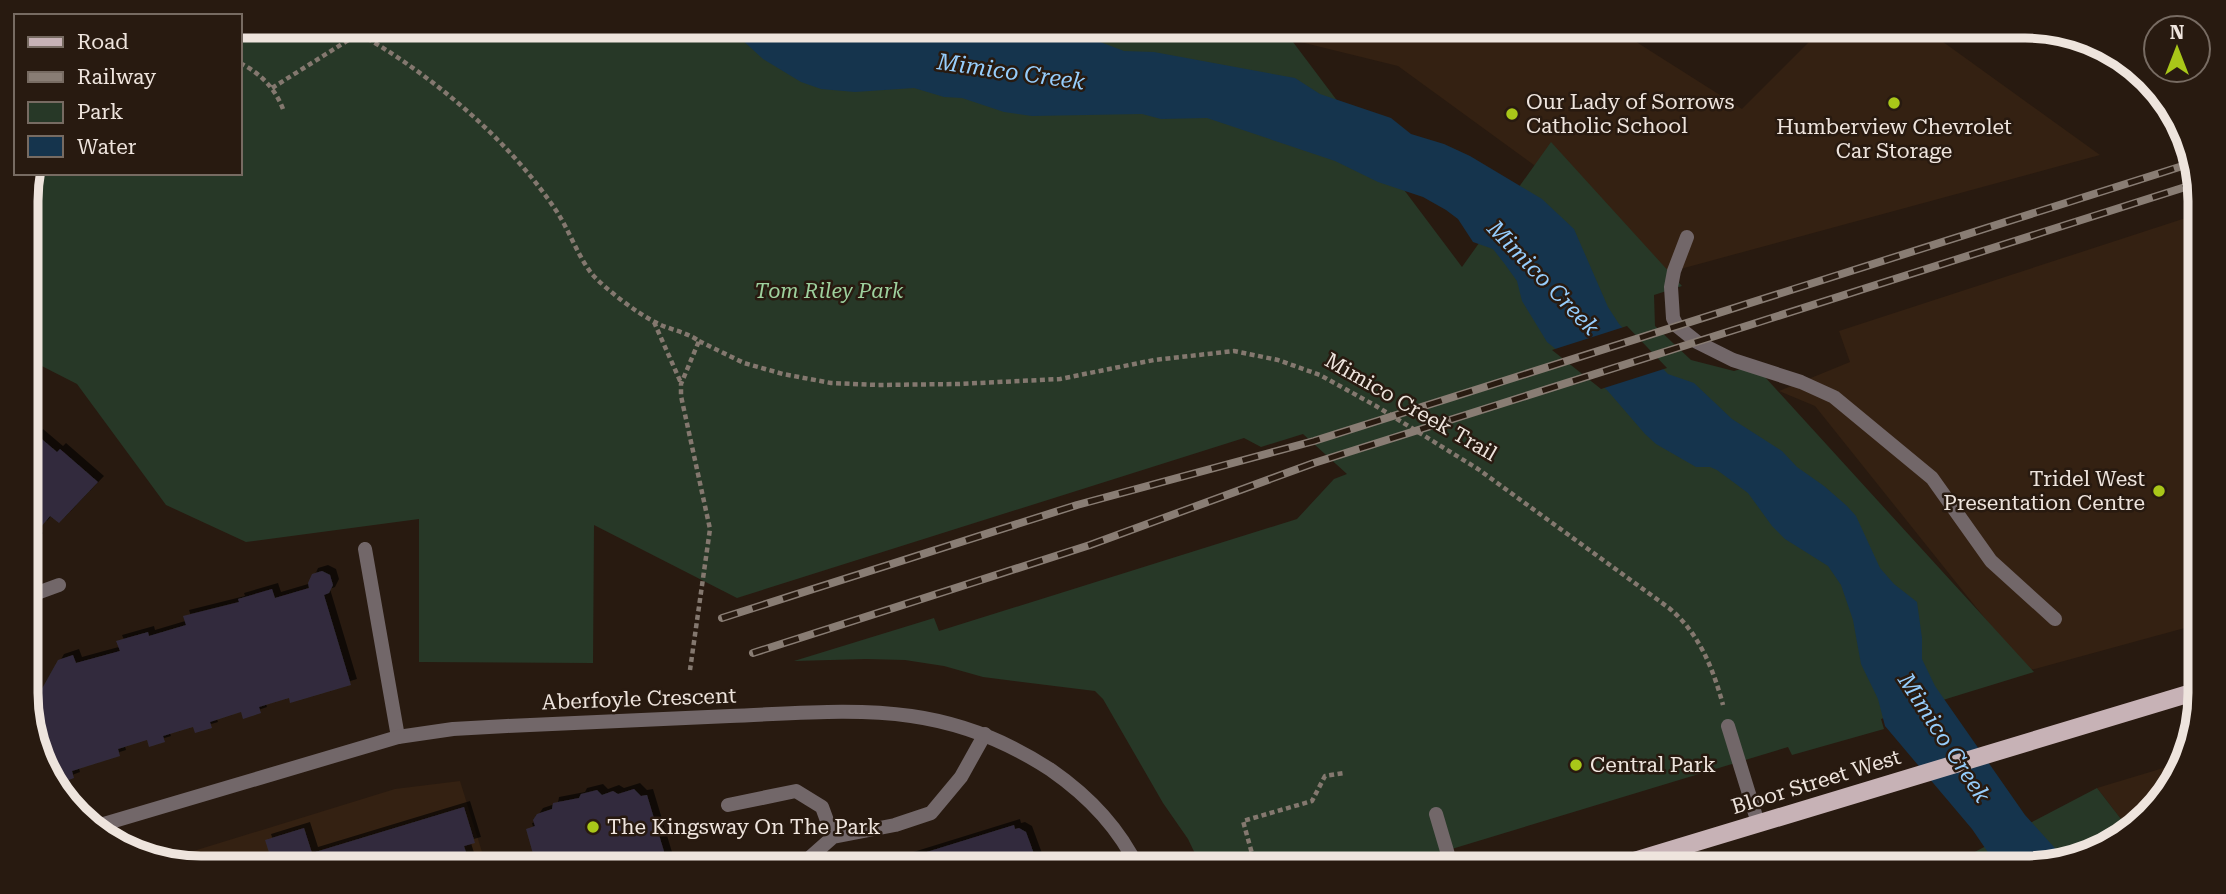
<svg xmlns="http://www.w3.org/2000/svg" width="2226" height="894" viewBox="0 0 2226 894" font-family="'Roboto Serif',serif">
	<style>
		.built { fill: #342112 }
		.green { fill: #273827 }
		.water { fill: #15344d }
		.pier { fill: #281a10 }
		.building { fill: #322c3c; filter: url(#shadow) }
		.lines { fill: none; stroke-linecap: round; stroke-linejoin: round }
		.path { stroke: #84786f; stroke-width: 4.5; stroke-dasharray: 5 3.5; stroke-linecap: butt }
		.service { stroke: #726769; stroke-width: 14 }
		.minor { stroke: #726769; stroke-width: 14 }
		.primary { stroke: #c7b2b6; stroke-width: 18 }
		.rail-casing { stroke: #897d74; stroke-width: 8 }
		.rail { stroke: #281a10; stroke-width: 5; stroke-dasharray: 16; stroke-linecap: butt }
		.poi-dot { fill: #a9c719; stroke: #281a10; stroke-width: 2.5 }
		.labels { text-anchor: middle; dominant-baseline: central; stroke-width: 5; stroke-linejoin: round; paint-order: stroke }
		.poi-label { font-size: 21px; fill: #eee4dd; stroke: #281a10; text-anchor: start }
		.park-label { font-size: 21px; font-style: italic; fill: #9dd09d; stroke: #281a10 }
		.street-label { font-size: 21px; fill: #eee4dd; stroke: #281a10 }
		.water-label { font-size: 23px; font-style: italic; fill: #96cdfc; stroke: #281a10 }
		.rim { fill: none; stroke: #eee4dd; stroke-width: 9 }
	</style>
	<defs>
		<filter id="shadow"><feDropShadow dx="6" dy="-6" stdDeviation="0" flood-color="#0009"/></filter>
	</defs>
	<rect width="100%" height="100%" fill="#281a10"/>
	<path class="built" d="M 1235,26 L 1622,26 L 1619,31 L 1742,109 L 1825,26 L 1921,26 L 2100,155 L 1651,277 L 1630,235 L 1398,66 Z
		M 2198,214 L 2192,626 L 2027,671 L 1815,406 L 1779,391 L 1850,362 L 1839,331 Z
		M 2180,763 L 2131,832 L 2097,788 Z
		M 460,781 L 487,868 L 202,868 L 161,861 L 395,789 Z"/>
	<path class="green" d="M 240,26 L 1281,26 L 1462,267 L 1551,142 L 1682,286 L 1654,295 L 1655,326 L 1691,360 L 1734,371 L 1754,365 L 2034,672 L 1881,719 L 1884,729 L 1792,755 L 1788,747 L 1389,868 L 1202,868 L 1188,839 L 1163,803 L 1103,699 L 1095,691 L 983,677 L 944,666 L 905,660 L 866,659 L 794,661 L 934,618 L 939,631 L 1297,519 L 1334,479 L 1347,474 L 1303,434 L 1261,447 L 1244,438 L 737,598 L 594,525 L 593,663 L 419,662 L 419,519 L 246,542 L 166,505 L 77,384 L 28,359 L 27,190 L 31,173 L 240,173 Z
		M 2097,788 L 2131,832 L 2035,867 L 1926,867 L 1967,856 Z"/>
	<path class="water" d="M 727,26 L 1007,26 L 1060,32 L 1095,40 L 1124,51 L 1154,52 L 1295,78 L 1320,94 L 1391,118 L 1411,134 L 1444,144 L 1470,156 L 1542,199 L 1574,229 L 1608,307 L 1619,324 L 1668,374 L 1694,383 L 1732,419 L 1782,451 L 1797,467 L 1824,486 L 1847,506 L 1856,516 L 1880,568 L 1894,584 L 1917,602 L 1922,638 L 1922,659 L 1935,686 L 2025,815 L 2063,857 L 2035,867 L 2000,867 L 1996,864 L 1972,829 L 1885,726 L 1878,699 L 1861,664 L 1853,620 L 1841,585 L 1828,566 L 1785,539 L 1772,526 L 1748,493 L 1717,470 L 1710,467 L 1696,467 L 1656,444 L 1645,434 L 1607,390 L 1547,342 L 1522,301 L 1517,281 L 1504,263 L 1493,249 L 1473,242 L 1458,219 L 1446,210 L 1423,197 L 1378,182 L 1335,161 L 1207,118 L 1161,119 L 1142,114 L 1032,116 L 1004,112 L 962,98 L 944,97 L 914,88 L 855,92 L 821,89 L 801,82 L 763,59 Z"/>
	<path class="pier" d="M 1627,326 L 1667,368 L 1601,389 L 1552,350 Z"/>
	<path class="building" d="M 28,435 L 33,440 L 37,435 L 57,452 L 60,449 L 98,482 L 59,523 L 50,516 L 41,527 L 38,524 L 30,533 L 37,539 L 29,549 Z
		M 322,571 L 330,575 L 333,585 L 329,593 L 324,595 L 351,685 L 290,703 L 289,698 L 259,707 L 261,713 L 243,719 L 241,712 L 210,722 L 212,728 L 195,733 L 193,727 L 163,736 L 165,742 L 149,747 L 147,740 L 118,749 L 120,756 L 72,771 L 74,778 L 58,784 L 47,757 L 52,756 L 35,702 L 41,701 L 39,694 L 58,660 L 73,655 L 76,663 L 120,651 L 116,641 L 148,632 L 149,636 L 186,625 L 183,616 L 239,602 L 238,599 L 272,589 L 275,598 L 309,588 L 308,583 L 312,574 Z
		M 634,789 L 641,796 L 647,795 L 669,868 L 537,868 L 526,829 L 535,826 L 533,820 L 537,814 L 552,809 L 553,803 L 579,798 L 581,794 L 597,790 L 602,795 L 613,791 L 618,794 Z
		M 464,807 L 475,843 L 464,846 L 471,868 L 266,868 L 273,865 L 265,840 L 304,828 L 312,853 Z
		M 1014,825 L 1015,829 L 1019,828 L 1026,832 L 1037,862 L 1043,863 L 1045,868 L 875,868 Z"/>
	<g class="lines">
		<path class="path" d="M 345,26 C 423,67 506,136 555,209 C 569,229 577,255 592,274 C 604,288 638,314 655,322 C 669,330 685,331 699,341 L 681,384 L 681,396 L 710,529 L 690,670
			M 240,63 C 260,73 275,88 283,109
			M 272,88 L 358,34
			M 654,322 L 681,383
			M 699,341 L 744,363 L 783,374 L 831,383 L 878,385 L 958,384 L 1060,379 L 1154,360 L 1234,351 L 1278,360 L 1320,375 L 1376,406 L 1478,469 L 1669,608 C 1699,633 1713,668 1723,705
			M 1256,868 L 1243,821 L 1312,801 L 1325,776 L 1344,773"/>
		<path class="service" d="M 1687,237 L 1674,271 L 1671,287 L 1673,318 L 1677,326 L 1697,342 L 1733,360 L 1801,382 L 1834,397 L 1932,478 L 1991,561 L 2055,619
			M 365,549 L 398,737
			M 29,596 L 59,585
			M 1728,726 L 1758,823
			M 728,805 L 796,791 L 822,807 L 833,837
			M 1436,814 L 1452,868
			M 798,868 L 833,837 L 895,825 L 931,813 L 961,777 L 985,734"/>
		<path class="minor" d="M 97,826 L 398,737 L 453,729 L 507,726 C 582,722 656,719 730,716 C 853,711 942,698 1051,770 C 1087,795 1119,828 1138,868"/>
		<path class="primary" d="M 1614,867 L 2191,693"/>
		<defs>
			<path id="rail" d="M 722,618 L 1077,505 L 1314,441 L 2192,163
				M 753,653 L 1090,545 L 1314,463 L 2198,183"/>
		</defs>
		<use href="#rail" class="rail-casing"/>
		<use href="#rail" class="rail"/>
	</g>
	<g class="poi-dot">
		<circle cx="1894" cy="103" r="7"/>
		<circle cx="1512" cy="114" r="7"/>
		<circle cx="2159" cy="491" r="7"/>
		<circle cx="1576" cy="765" r="7"/>
		<circle cx="593" cy="827" r="7"/>
	</g>
	<g class="labels">
		<g class="poi-label">
			<text x="1526" y="102">Our Lady of Sorrows<tspan x="1526" dy="24">Catholic School</tspan></text>
			<text x="1894" y="127" text-anchor="middle">Humberview Chevrolet<tspan x="1894" dy="24">Car Storage</tspan></text>
			<text x="2145" y="479" text-anchor="end">Tridel West<tspan x="2145" dy="24">Presentation Centre</tspan></text>
			<text x="1590" y="765">Central Park</text>
			<text x="607" y="827">The Kingsway On The Park</text>
		</g>
		<g class="park-label">
			<text x="829" y="291">Tom Riley Park</text>
		</g>
		<g class="street-label">
			<text transform="translate(1411 407) rotate(30)">Mimico Creek Trail</text>
			<text transform="translate(639 699) rotate(-2)">Aberfoyle Crescent</text>
			<text transform="translate(1816 782) rotate(-17)">Bloor Street West</text>
		</g>
		<g class="water-label">
			<text transform="translate(1011 72) rotate(8)">Mimico Creek</text>
			<text transform="translate(1543 278) rotate(46)">Mimico Creek</text>
			<text transform="translate(1944 738) rotate(57)">Mimico Creek</text>
		</g>
	</g>
	<path d="M0 0H2226V894H0ZM201 38H2025A163 163 0 0 1 2188 201V693A163 163 0 0 1 2025 856H201A163 163 0 0 1 38 693V201A163 163 0 0 1 201 38Z" fill="#281a10" fill-rule="evenodd"/>
	<path class="rim" d="M201 38H2025A163 163 0 0 1 2188 201V693A163 163 0 0 1 2025 856H201A163 163 0 0 1 38 693V201A163 163 0 0 1 201 38Z"/>
	<rect x="14" y="14" width="228" height="161" fill="#281a10" stroke="#776b62" stroke-width="2"/>
	<rect x="28" y="37" width="35" height="10" fill="#c7b2b6" stroke="#776b62" stroke-width="2"/>
	<text x="77" y="49" font-size="21" fill="#eee4dd">Road</text>
	<rect x="28" y="72" width="35" height="10" fill="#897d74" stroke="#776b62" stroke-width="2"/>
	<text x="77" y="84" font-size="21" fill="#eee4dd">Railway</text>
	<rect x="28" y="102" width="35" height="21" fill="#273827" stroke="#776b62" stroke-width="2"/>
	<text x="77" y="119" font-size="21" fill="#eee4dd">Park</text>
	<rect x="28" y="136" width="35" height="21" fill="#15344d" stroke="#776b62" stroke-width="2"/>
	<text x="77" y="154" font-size="21" fill="#eee4dd">Water</text>
	<g transform="translate(2177 49)"><circle r="33" fill="#281a10" stroke="#776b62" stroke-width="2"/>
	<path d="M0-5L12 26L0 18L-12 26Z" fill="#a9c719"/>
	<text y="-10" font-size="19" font-weight="bold" text-anchor="middle" fill="#eee4dd">N</text>
	</g>
</svg>
